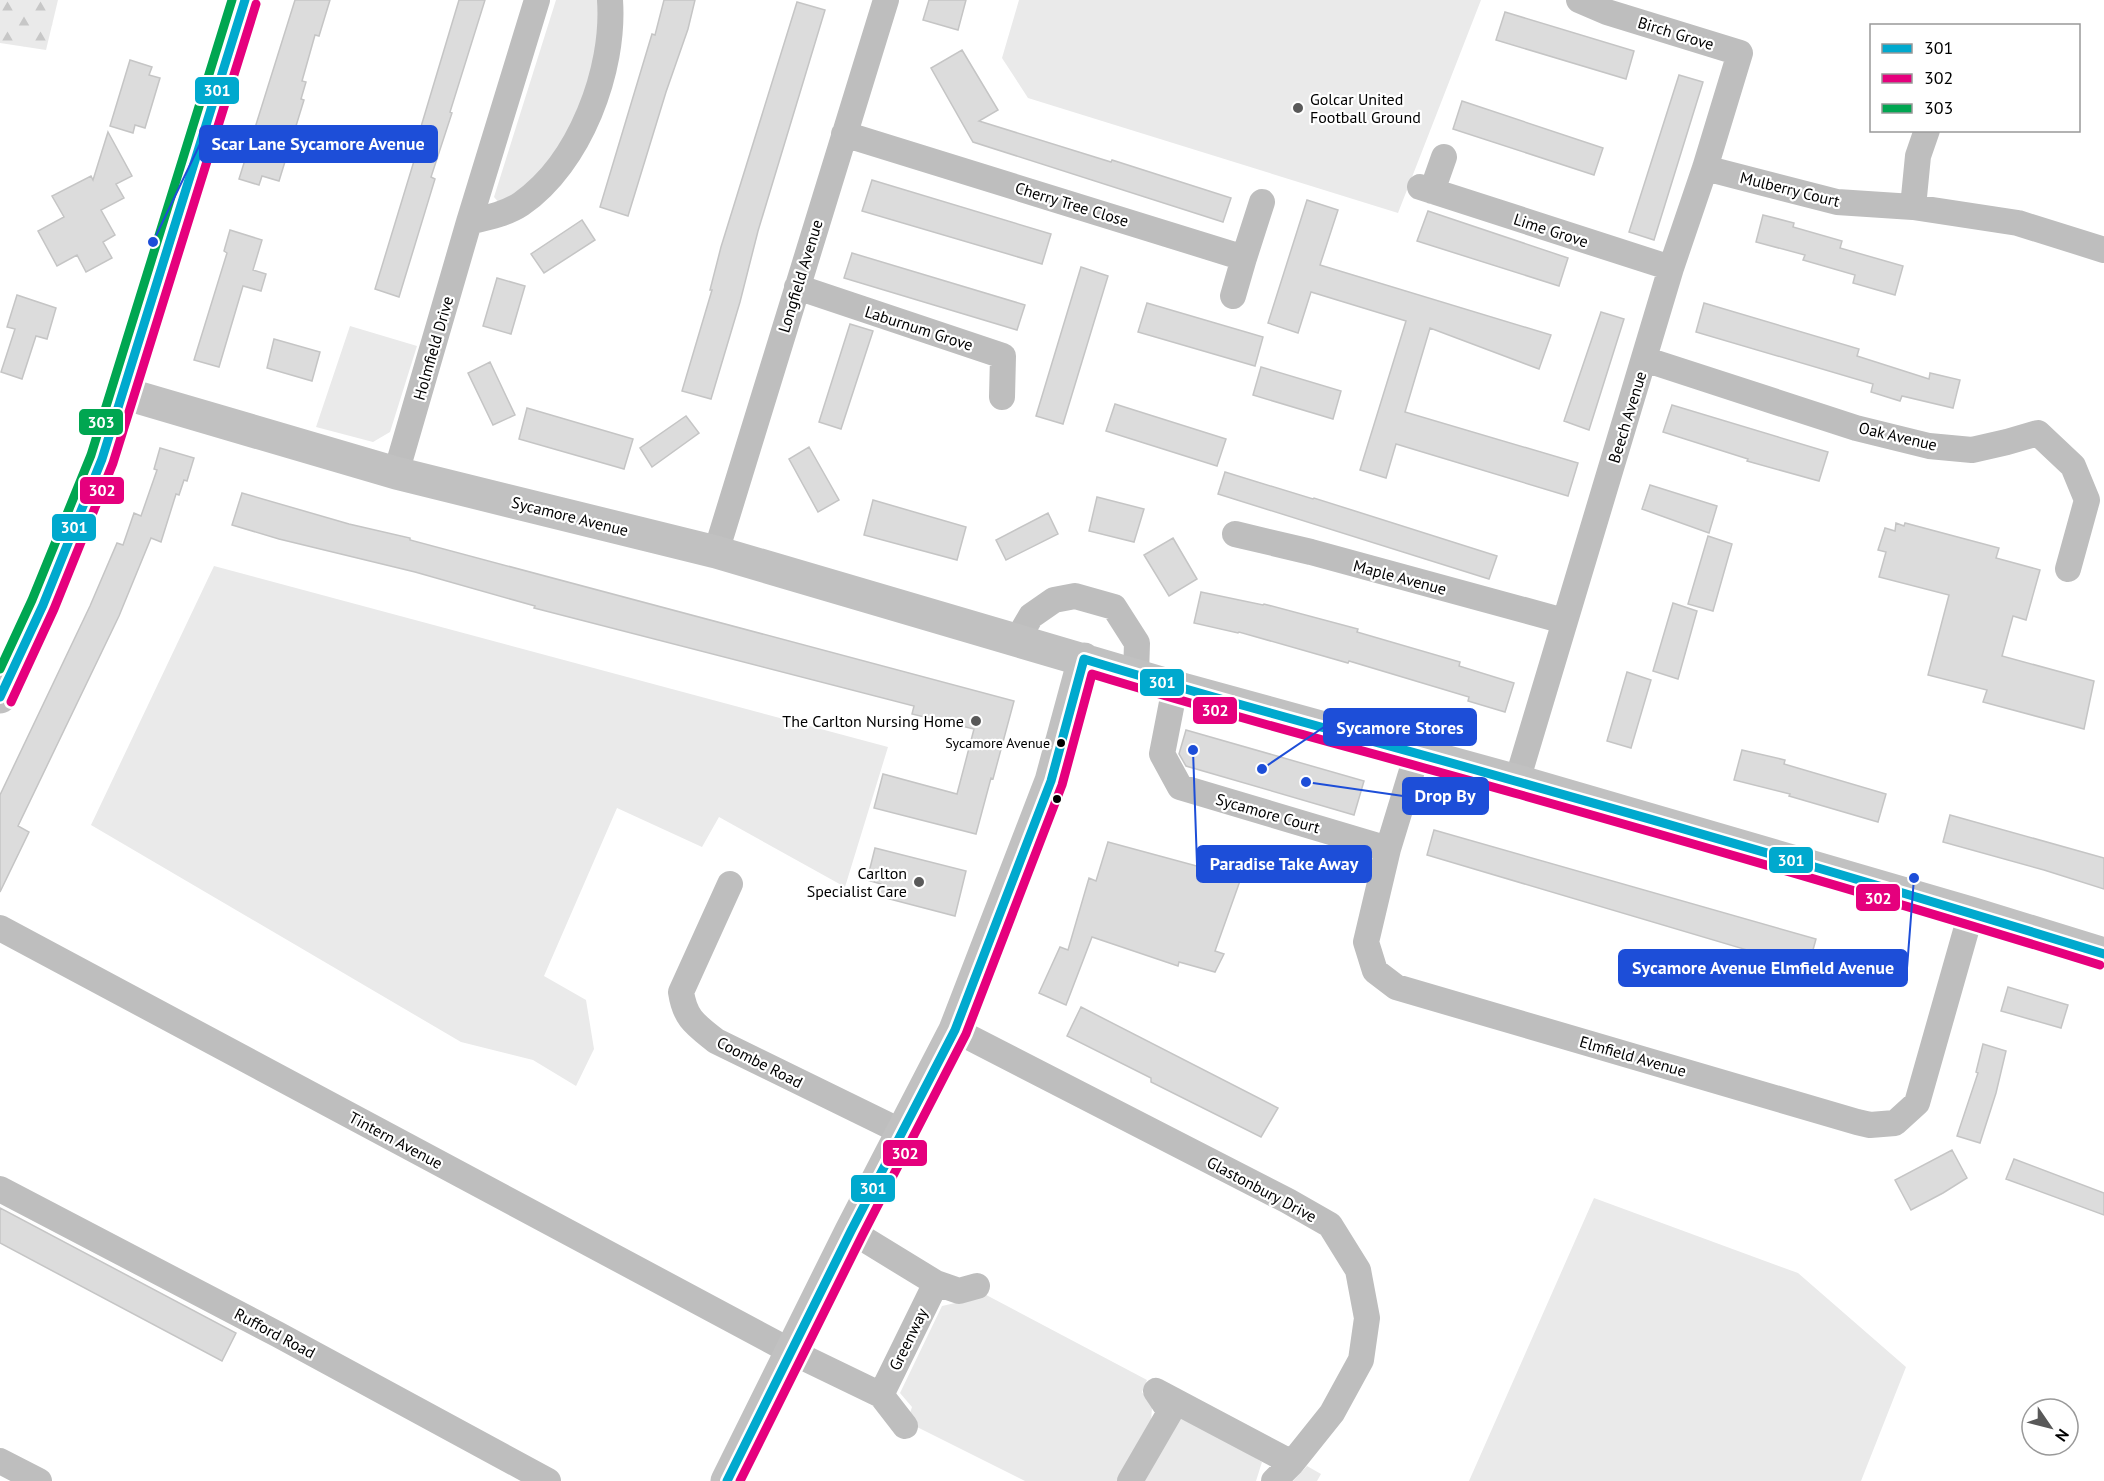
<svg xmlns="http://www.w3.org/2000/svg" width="2104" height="1481" viewBox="0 0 2104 1481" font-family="'PT Sans',sans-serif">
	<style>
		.green { fill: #eaeaea }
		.forest { fill: url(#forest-firs) }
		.building { fill: #dcdcdc; stroke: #c5c5c5; stroke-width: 1.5 }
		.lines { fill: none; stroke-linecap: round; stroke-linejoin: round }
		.street { stroke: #bebebe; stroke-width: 26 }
		.secondary { stroke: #c1c1c1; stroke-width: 33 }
		.bus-1-casing { stroke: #fff; stroke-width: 14 }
		.bus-2-casing { stroke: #fff; stroke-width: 14 }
		.bus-3-casing { stroke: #fff; stroke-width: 14 }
		.bus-1 { stroke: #00a9ce; stroke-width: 9 }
		.bus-2 { stroke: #e5007d; stroke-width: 9 }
		.bus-3 { stroke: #00a651; stroke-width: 9 }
		.poi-dot { fill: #595959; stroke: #fff; stroke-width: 2 }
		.bus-dot { fill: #000; stroke: #fff; stroke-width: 2 }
		.labels { text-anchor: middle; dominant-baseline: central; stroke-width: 4.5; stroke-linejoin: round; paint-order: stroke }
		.bus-label { font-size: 14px; fill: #000; stroke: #fff; text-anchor: end }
		.street-label { font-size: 16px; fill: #000; stroke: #fff }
		.poi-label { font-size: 16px; fill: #000; stroke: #fff; text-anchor: end }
		.leader { fill: none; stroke: #1d4ed8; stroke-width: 2 }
		.callout-dot { fill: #1d4ed8; stroke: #fff; stroke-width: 2 }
		.callout { fill: #1d4ed8; stroke: #1d4ed8; stroke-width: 2 }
		.callout-label { font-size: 18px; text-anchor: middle; font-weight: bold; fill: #fff }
		.line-badge { stroke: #fff; stroke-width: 2 }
		.badge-label { font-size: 16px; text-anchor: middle; font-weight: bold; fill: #fff }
	</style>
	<defs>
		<pattern id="forest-firs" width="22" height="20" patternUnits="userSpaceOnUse" patternTransform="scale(1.5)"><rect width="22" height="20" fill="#eaeaea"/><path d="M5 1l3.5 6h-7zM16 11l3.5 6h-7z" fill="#c7c7c7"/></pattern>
	</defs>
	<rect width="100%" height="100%" fill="#fff"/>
	<path class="green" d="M 556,0 L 603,0 L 588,101 L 538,179 L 501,205 L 494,197 Z
		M 1019,0 L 1481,0 L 1398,213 L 1028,98 L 1002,58 Z
		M 350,326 L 417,346 L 390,432 L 373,442 L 316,427 Z
		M 214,566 L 888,747 L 845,887 L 719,817 L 702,847 L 617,808 L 544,976 L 586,1000 L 594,1049 L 576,1086 L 533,1060 L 461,1042 L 91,825 Z
		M 1594,1198 L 1798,1273 L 1906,1367 L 1861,1481 L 1469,1481 Z
		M 973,1288 L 1147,1380 L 1142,1392 L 1152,1407 L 1151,1423 L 1117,1481 L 1025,1481 L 907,1422 L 912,1407 L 900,1393 L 942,1306 L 964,1301 Z
		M 1187,1416 L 1262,1462 L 1256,1481 L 1141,1481 L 1173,1422 Z
		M 1307,1466 L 1321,1474 L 1317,1481 L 1293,1481 Z"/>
	<path class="forest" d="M 0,0 L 58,0 L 46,50 L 0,43 Z"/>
	<path class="building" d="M 295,0 L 330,0 L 319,36 L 315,35 L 302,81 L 306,82 L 301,99 L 304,100 L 279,181 L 262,176 L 259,185 L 239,179 Z
		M 459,0 L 485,0 L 450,112 L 452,113 L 431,177 L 435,179 L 399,297 L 375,289 L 414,161 L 411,160 Z
		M 664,0 L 695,0 L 688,29 L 666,92 L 628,216 L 600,207 L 652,34 L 655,35 Z
		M 929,0 L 966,0 L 958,30 L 923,20 Z
		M 797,2 L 825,10 L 758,231 L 740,302 L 711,399 L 682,391 L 712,290 L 710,290 L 721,247 Z
		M 1505,12 L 1634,51 L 1626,79 L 1496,40 Z
		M 962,50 L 998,110 L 979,121 L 1111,162 L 1112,160 L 1231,198 L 1223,222 L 973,142 L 931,68 Z
		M 130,60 L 152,67 L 149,75 L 160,78 L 145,128 L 135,125 L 133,133 L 110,126 Z
		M 1679,75 L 1703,82 L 1654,240 L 1629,232 Z
		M 1462,101 L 1603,148 L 1594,175 L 1453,129 Z
		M 108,132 L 132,176 L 116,184 L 124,198 L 101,210 L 115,235 L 103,242 L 112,258 L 86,272 L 77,255 L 57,266 L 38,231 L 64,217 L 52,196 L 91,176 L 93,180 Z
		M 872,180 L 1051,234 L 1042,264 L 862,211 Z
		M 1307,200 L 1338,210 L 1320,265 L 1551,335 L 1539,369 L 1430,328 L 1405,412 L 1578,463 L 1568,496 L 1396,444 L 1386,478 L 1360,470 L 1406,321 L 1311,292 L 1298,333 L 1268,323 Z
		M 1428,211 L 1568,258 L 1559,286 L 1417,241 Z
		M 1763,215 L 1794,223 L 1793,227 L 1842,241 L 1840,248 L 1903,266 L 1895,295 L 1853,283 L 1855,275 L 1803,260 L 1805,255 L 1756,242 Z
		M 582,220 L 595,240 L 544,273 L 531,254 Z
		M 230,230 L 262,240 L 253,270 L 266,274 L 261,291 L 243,286 L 219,367 L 194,360 L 227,253 L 224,251 Z
		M 852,253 L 1025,305 L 1017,330 L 844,278 Z
		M 1081,267 L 1108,276 L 1063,424 L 1036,416 Z
		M 497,278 L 525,286 L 511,334 L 483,326 Z
		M 17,295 L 56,308 L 47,339 L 36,336 L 22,379 L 1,372 L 15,329 L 7,327 Z
		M 1147,303 L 1263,337 L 1255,366 L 1138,332 Z
		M 1704,303 L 1859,349 L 1857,356 L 1929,379 L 1930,373 L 1960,380 L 1953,408 L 1902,396 L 1900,401 L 1871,392 L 1873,384 L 1696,332 Z
		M 1601,312 L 1624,319 L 1589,430 L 1564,421 Z
		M 850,324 L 873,331 L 841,429 L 819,422 Z
		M 274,339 L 320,352 L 312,381 L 267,368 Z
		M 490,362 L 515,415 L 493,425 L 468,373 Z
		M 1261,367 L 1341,391 L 1333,419 L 1253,395 Z
		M 1115,404 L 1226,439 L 1217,466 L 1106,431 Z
		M 1672,405 L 1828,452 L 1819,481 L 1747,461 L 1748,459 L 1663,432 Z
		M 527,408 L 633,439 L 624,469 L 519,439 Z
		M 686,416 L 699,433 L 652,467 L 640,448 Z
		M 809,447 L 839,500 L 818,512 L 789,459 Z
		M 160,448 L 194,458 L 187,481 L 184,480 L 179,495 L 176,494 L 161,542 L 151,538 L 119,616 L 18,826 L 29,832 L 0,892 L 0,795 L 90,606 L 117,543 L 123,545 L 134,513 L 141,516 L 157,470 L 154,469 Z
		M 1225,472 L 1313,499 L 1314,498 L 1497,556 L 1489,579 L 1218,494 Z
		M 1650,485 L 1717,506 L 1709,533 L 1642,509 Z
		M 242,493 L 349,524 L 410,538 L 410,540 L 1014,701 L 993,779 L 991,778 L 976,834 L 874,808 L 883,774 L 957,794 L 974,729 L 912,714 L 914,706 L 534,608 L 535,606 L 415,572 L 279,539 L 232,525 Z
		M 1097,497 L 1144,509 L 1134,542 L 1089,531 Z
		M 873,500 L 966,527 L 957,560 L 864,535 Z
		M 1048,513 L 1058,534 L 1006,560 L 996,540 Z
		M 1896,523 L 1904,526 L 1905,523 L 1999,548 L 1996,558 L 2040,570 L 2026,620 L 2013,616 L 2002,656 L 2094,681 L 2084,729 L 1983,702 L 1987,690 L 1928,675 L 1949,595 L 1879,577 L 1886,552 L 1878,550 L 1885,528 L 1895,531 Z
		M 1708,536 L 1732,544 L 1713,611 L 1688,604 Z
		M 1173,538 L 1197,579 L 1169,596 L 1144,555 Z
		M 1201,592 L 1263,605 L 1264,604 L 1358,629 L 1357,632 L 1460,662 L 1459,666 L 1514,683 L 1505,712 L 1468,701 L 1469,697 L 1349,661 L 1348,663 L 1239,632 L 1238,633 L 1194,623 Z
		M 1673,603 L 1697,611 L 1678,679 L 1653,671 Z
		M 1627,672 L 1651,680 L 1631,748 L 1607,741 Z
		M 1186,730 L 1364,781 L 1354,815 L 1186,766 L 1179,754 Z
		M 1742,750 L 1785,760 L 1784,764 L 1886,794 L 1878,822 L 1789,796 L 1790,794 L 1734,780 Z
		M 1950,815 L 2104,858 L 2104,889 L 2044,870 L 1943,842 Z
		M 1434,830 L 1816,939 L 1808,968 L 1427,855 Z
		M 1108,842 L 1241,878 L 1215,951 L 1224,954 L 1215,972 L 1179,962 L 1178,966 L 1092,937 L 1066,1005 L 1039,993 L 1060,947 L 1068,950 L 1089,878 L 1096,881 Z
		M 875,848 L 966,871 L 955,916 L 878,896 L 881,884 L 867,880 Z
		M 2008,987 L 2068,1005 L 2061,1028 L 2001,1011 Z
		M 1081,1007 L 1278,1108 L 1261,1137 L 1151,1082 L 1151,1078 L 1067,1036 Z
		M 1983,1044 L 2006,1051 L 1996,1093 L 1980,1143 L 1957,1136 L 1978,1073 L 1976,1072 Z
		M 1952,1150 L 1967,1178 L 1943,1193 L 1911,1210 L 1895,1180 Z
		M 2014,1159 L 2104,1193 L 2104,1215 L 2006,1179 Z
		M 0,1208 L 236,1333 L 222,1361 L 0,1243 Z"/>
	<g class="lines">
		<path class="street" d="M 844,134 L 1244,258 L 1262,202
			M 1705,168 L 1837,202 L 1913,207 L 2018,223 L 2104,250
			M 1420,187 L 1671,268
			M 1432,191 L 1444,157
			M 1913,207 L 1918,156 L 1927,130
			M 469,222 C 486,218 506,214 521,204 C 580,163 615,70 610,0
			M 797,287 L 1003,356 L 1002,397
			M 1233,296 L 1244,258
			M 1644,359 L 1856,428 L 1929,446 L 1972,450 L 2007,442 L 2038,433 L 2073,466 L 2087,500 L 2068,569
			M 396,473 L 469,222 L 537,0
			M 1235,534 L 1311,552 L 1564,621
			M 716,552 L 886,0
			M 1017,640 L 1031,616 L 1054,600 L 1075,596 L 1114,607 L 1137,643 L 1136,675
			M 1175,687 L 1162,754 L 1180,787 L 1388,849
			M 1417,754 L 1388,849 L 1366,942 L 1375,971 L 1396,987 L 1857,1122 L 1870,1125 L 1895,1123 L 1917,1103 L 1971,913
			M 1517,781 L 1671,268 L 1705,168 L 1740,53 L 1607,12 L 1579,0
			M 730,884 L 681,992 C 685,1019 696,1025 716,1041 L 902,1132
			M 0,928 L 792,1352 L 881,1395 L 936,1283 L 851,1231
			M 955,1030 L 1288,1201 L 1330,1225 L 1358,1270 L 1367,1318 L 1361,1360 L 1332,1413 L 1292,1463 L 1274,1481
			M 0,1189 L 277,1334 L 548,1481
			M 936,1283 L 959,1291 L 977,1286
			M 881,1395 L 905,1426
			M 0,1461 L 39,1481
			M 1130,1481 L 1170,1412 L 1156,1391 L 1292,1463"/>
		<path class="secondary" d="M 123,393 L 396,473 L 716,552 L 1175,687 L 1517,781 L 1971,913 L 2104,954
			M 0,697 L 43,605 L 102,459 L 245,0
			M 727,1481 L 851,1231 L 955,1030 L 1051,781 L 1084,659"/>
		<defs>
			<path id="bus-1" d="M 0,697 L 43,605 L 102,459 L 245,0
				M 727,1481 L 851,1231 L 955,1030 L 1051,781 L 1084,659 C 1227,703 1372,740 1515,781 C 1712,836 1909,894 2104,954"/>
			<path id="bus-2" d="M 11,702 L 54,609 L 113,463 L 256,4
				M 740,1481 L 862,1236 L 966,1034 L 1062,785 L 1092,674 C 1232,717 1373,753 1514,793 C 1710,848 1906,905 2100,965"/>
			<path id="bus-3" d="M 0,669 L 32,600 L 91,455 L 232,0"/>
		</defs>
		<use href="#bus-1" class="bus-1-casing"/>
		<use href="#bus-2" class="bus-2-casing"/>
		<use href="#bus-3" class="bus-3-casing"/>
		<use href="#bus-1" class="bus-1"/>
		<use href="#bus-2" class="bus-2"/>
		<use href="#bus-3" class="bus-3"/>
	</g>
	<g class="poi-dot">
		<circle cx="1298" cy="108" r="6"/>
		<circle cx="976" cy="721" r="6"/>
		<circle cx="919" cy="882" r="6"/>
	</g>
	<g class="bus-dot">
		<circle cx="1061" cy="743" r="5"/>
		<circle cx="1057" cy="799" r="5"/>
	</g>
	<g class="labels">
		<g class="bus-label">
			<text x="1050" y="743">Sycamore Avenue</text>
		</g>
		<g class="street-label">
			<text transform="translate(1676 33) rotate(17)">Birch Grove</text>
			<text transform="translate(1790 189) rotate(14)">Mulberry Court</text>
			<text transform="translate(1072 204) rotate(17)">Cherry Tree Close</text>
			<text transform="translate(1551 230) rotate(18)">Lime Grove</text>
			<text transform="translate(800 276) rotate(-73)">Longfield Avenue</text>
			<text transform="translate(919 328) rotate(18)">Laburnum Grove</text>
			<text transform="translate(433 348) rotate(-74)">Holmfield Drive</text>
			<text transform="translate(1627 417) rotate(-73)">Beech Avenue</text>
			<text transform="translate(1898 436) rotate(13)">Oak Avenue</text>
			<text transform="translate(570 516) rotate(14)">Sycamore Avenue</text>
			<text transform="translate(1400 577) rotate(15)">Maple Avenue</text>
			<text transform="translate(1268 813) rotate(16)">Sycamore Court</text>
			<text transform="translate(1633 1056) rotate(16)">Elmfield Avenue</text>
			<text transform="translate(760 1062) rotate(27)">Coombe Road</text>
			<text transform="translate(396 1140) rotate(28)">Tintern Avenue</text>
			<text transform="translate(1262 1189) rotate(28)">Glastonbury Drive</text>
			<text transform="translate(275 1333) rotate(28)">Rufford Road</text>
			<text transform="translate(908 1339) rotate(-64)">Greenway</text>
		</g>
		<g class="poi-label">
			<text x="1310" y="99" text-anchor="start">Golcar United<tspan x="1310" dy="18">Football Ground</tspan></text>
			<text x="964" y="721">The Carlton Nursing Home</text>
			<text x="907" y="873">Carlton<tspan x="907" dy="18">Specialist Care</tspan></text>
		</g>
	</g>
	<path class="leader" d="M153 242L200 144M1262 769L1324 727M1306 782L1403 796M1193 750L1197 864M1914 878L1907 968"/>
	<g class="callout-dot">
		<circle cx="153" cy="242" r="6"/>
		<circle cx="1262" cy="769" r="6"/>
		<circle cx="1306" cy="782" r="6"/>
		<circle cx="1193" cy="750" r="6"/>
		<circle cx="1914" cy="878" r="6"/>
	</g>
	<g class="callout">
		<rect x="200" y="126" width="237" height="36" rx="6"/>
		<rect x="1324" y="709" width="152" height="36" rx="6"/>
		<rect x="1403" y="778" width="85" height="36" rx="6"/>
		<rect x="1197" y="846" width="174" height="36" rx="6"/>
		<rect x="1619" y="950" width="288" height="36" rx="6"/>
	</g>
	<g class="callout-label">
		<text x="318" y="150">Scar Lane Sycamore Avenue</text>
		<text x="1400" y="734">Sycamore Stores</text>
		<text x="1445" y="802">Drop By</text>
		<text x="1284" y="870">Paradise Take Away</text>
		<text x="1763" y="974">Sycamore Avenue Elmfield Avenue</text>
	</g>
	<g class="line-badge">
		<rect x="194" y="76" width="46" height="29" rx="6" fill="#00a9ce"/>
		<rect x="78" y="408" width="46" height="28" rx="6" fill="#00a651"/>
		<rect x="79" y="476" width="46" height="29" rx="6" fill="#e5007d"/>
		<rect x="51" y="513" width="46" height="29" rx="6" fill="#00a9ce"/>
		<rect x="1139" y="668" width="46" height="29" rx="6" fill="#00a9ce"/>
		<rect x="1192" y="696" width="46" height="29" rx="6" fill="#e5007d"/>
		<rect x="1768" y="846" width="46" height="28" rx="6" fill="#00a9ce"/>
		<rect x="1855" y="883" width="46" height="29" rx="6" fill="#e5007d"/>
		<rect x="882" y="1139" width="46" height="28" rx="6" fill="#e5007d"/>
		<rect x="850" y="1174" width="46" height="29" rx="6" fill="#00a9ce"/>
	</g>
	<g class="badge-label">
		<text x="217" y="96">301</text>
		<text x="101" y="428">303</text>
		<text x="102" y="496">302</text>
		<text x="74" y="533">301</text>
		<text x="1162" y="688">301</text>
		<text x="1215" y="716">302</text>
		<text x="1791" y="866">301</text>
		<text x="1878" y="904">302</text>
		<text x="905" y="1159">302</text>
		<text x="873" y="1194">301</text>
	</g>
	<rect x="1870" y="24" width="210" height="108" fill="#ffffff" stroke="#999999" stroke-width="1.5"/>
	<rect x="1882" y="44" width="30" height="9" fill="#00a9ce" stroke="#999999" stroke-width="1.5"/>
	<text x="1924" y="54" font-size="18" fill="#000000">301</text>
	<rect x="1882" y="74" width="30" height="9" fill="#e5007d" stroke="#999999" stroke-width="1.5"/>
	<text x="1924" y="84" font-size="18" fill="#000000">302</text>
	<rect x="1882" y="104" width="30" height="9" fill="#00a651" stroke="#999999" stroke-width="1.5"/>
	<text x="1924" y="114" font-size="18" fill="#000000">303</text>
	<g transform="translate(2050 1427) rotate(125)"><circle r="28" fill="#ffffff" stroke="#999999" stroke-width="1.5"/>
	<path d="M0-4.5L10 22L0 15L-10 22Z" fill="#595959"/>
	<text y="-9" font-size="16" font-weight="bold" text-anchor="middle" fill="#000000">N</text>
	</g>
</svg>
